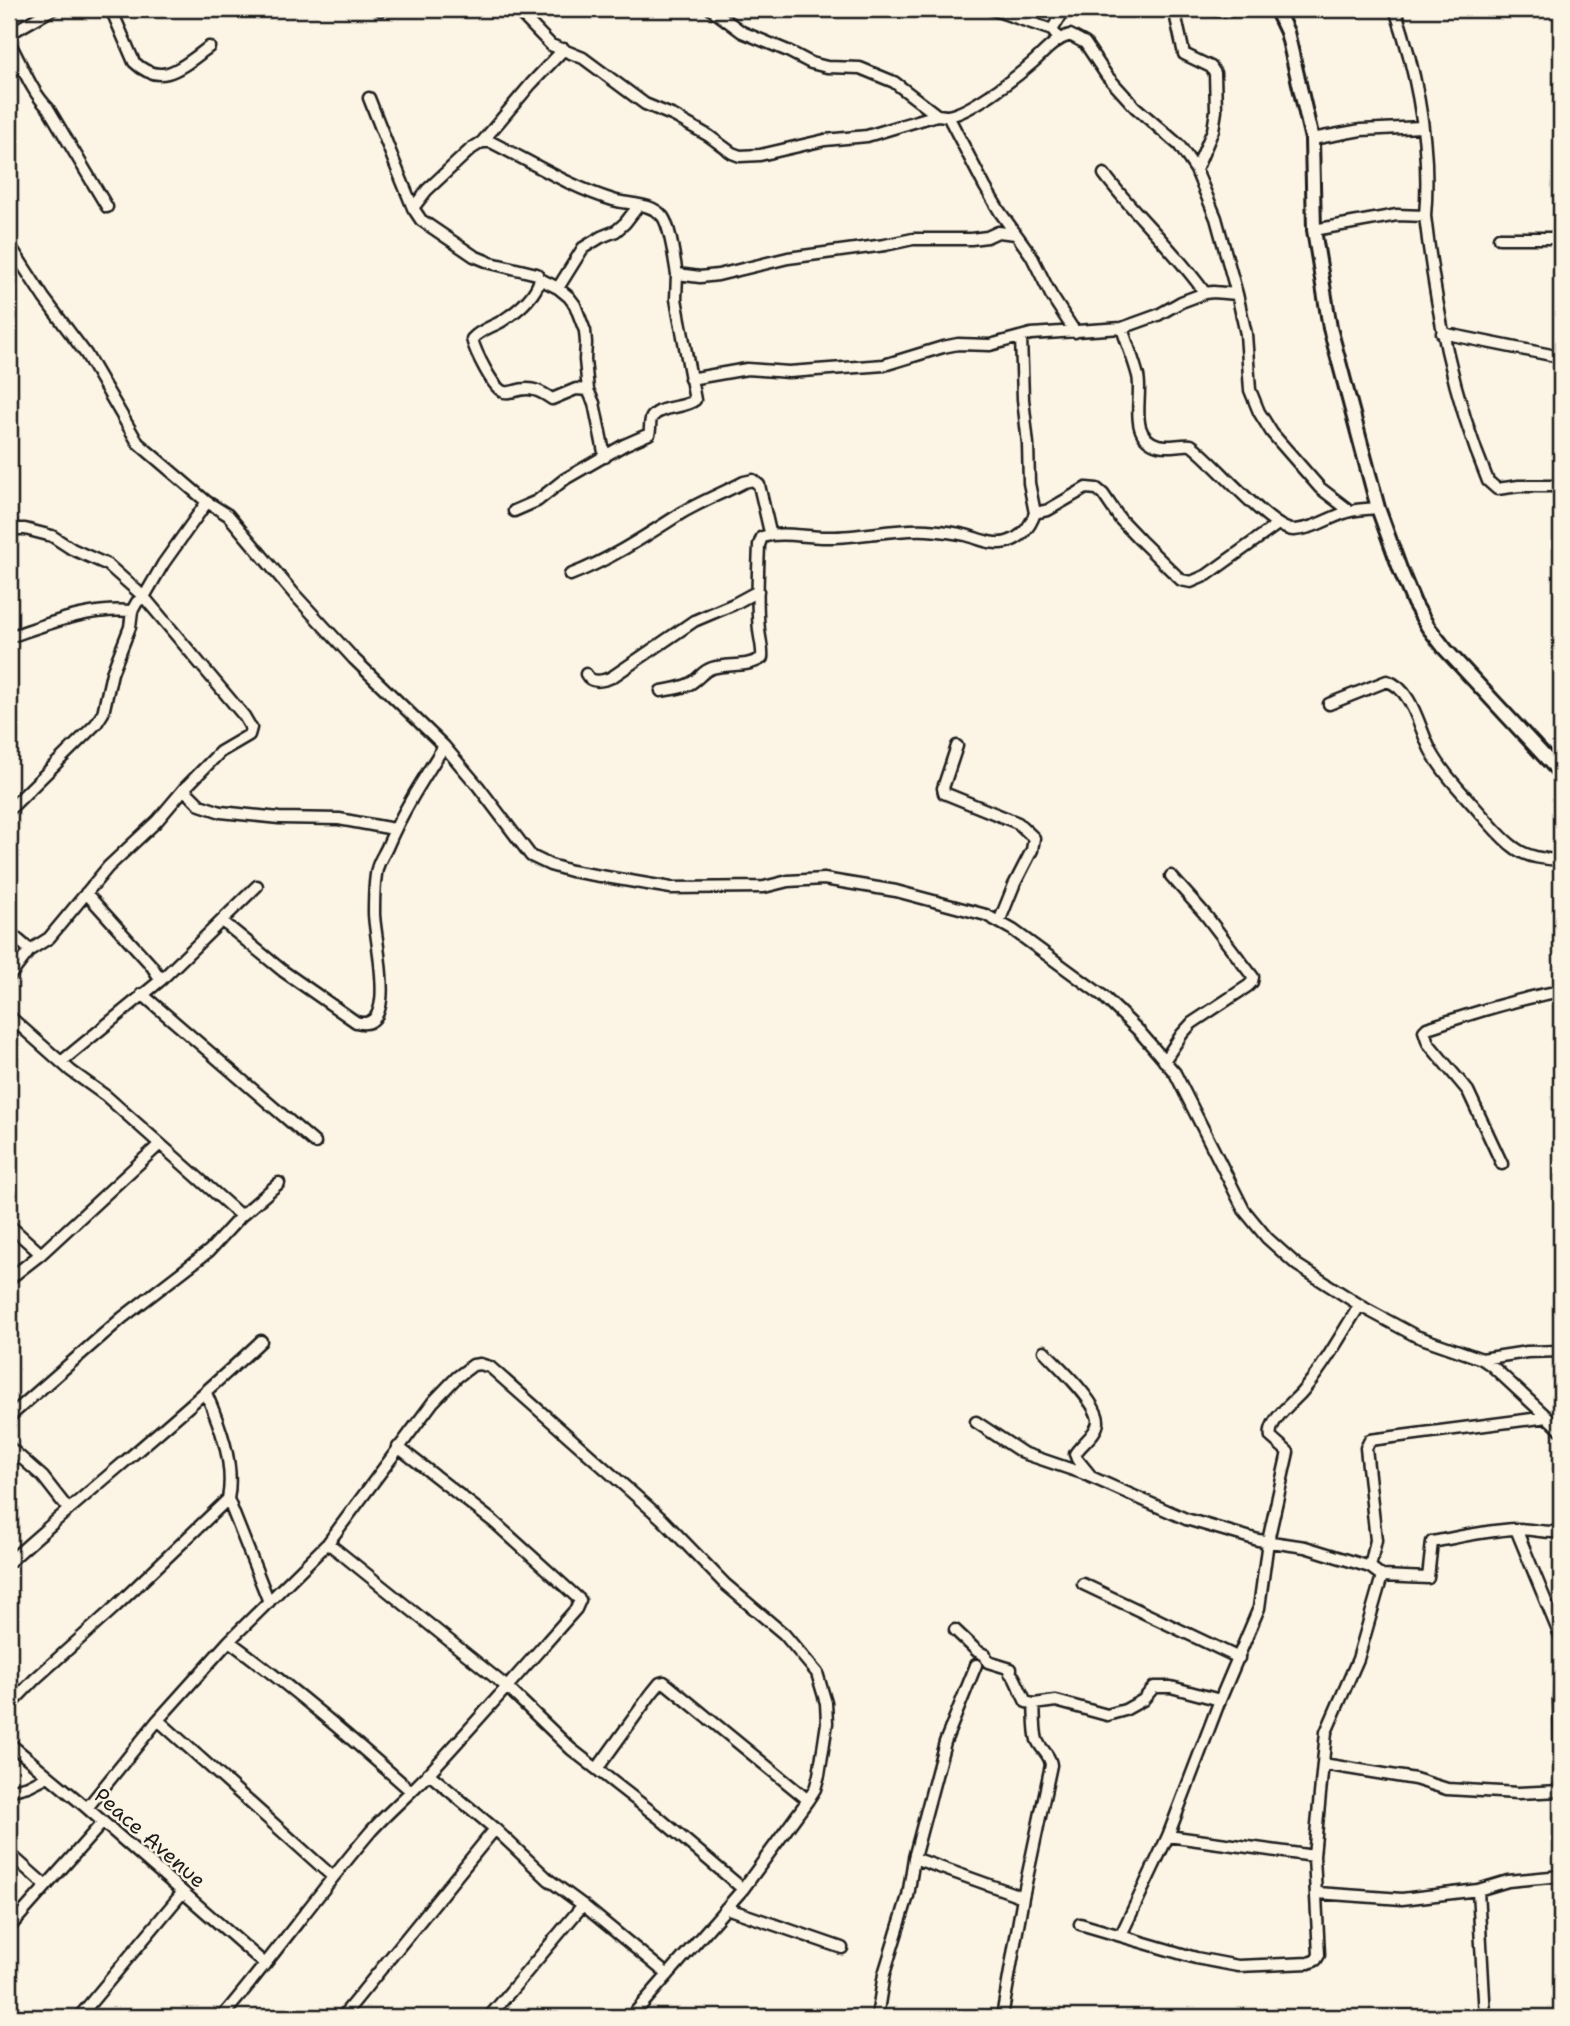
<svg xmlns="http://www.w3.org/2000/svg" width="1570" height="2026" viewBox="0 0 1570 2026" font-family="'Shantell Sans',sans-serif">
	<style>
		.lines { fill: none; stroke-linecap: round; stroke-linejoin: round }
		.minor-casing { stroke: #1c1c1c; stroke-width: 15 }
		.tertiary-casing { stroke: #1c1c1c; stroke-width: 18 }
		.minor { stroke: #fcf5e5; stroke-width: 10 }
		.tertiary { stroke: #fcf5e5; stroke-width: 12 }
		.labels { text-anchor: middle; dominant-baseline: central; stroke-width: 5; stroke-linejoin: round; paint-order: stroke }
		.street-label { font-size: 21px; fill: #1c1c1c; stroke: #fcf5e5 }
	</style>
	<rect width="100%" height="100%" fill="#fcf5e5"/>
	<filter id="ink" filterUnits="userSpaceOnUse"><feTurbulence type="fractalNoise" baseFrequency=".0143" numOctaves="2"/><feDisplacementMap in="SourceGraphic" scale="14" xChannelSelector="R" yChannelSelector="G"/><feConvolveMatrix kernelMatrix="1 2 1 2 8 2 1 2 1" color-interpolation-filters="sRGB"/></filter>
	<g filter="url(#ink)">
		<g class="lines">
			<defs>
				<path id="minor" d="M 111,9 L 134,62 C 162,89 184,65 209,47
					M 380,9 L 381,10
					M 516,9 L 551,45 L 583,58 L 645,104 L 674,116 L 709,136 L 732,153 L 740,156 L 760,155 L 825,140 L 867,136 L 937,115 C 940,115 944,116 948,116 C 969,113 1014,79 1031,64 C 1044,53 1053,40 1070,35 L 1085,43 L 1107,76 L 1135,107 L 1179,145 L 1196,170 L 1216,218 L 1237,294 L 1246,334 L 1250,390 L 1259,412 L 1272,433 L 1320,488 L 1350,511
					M 711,9 L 742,32 L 788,51 L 811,63 L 827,67 L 860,68 L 894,82 L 937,115
					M 991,9 L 1052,30
					M 1174,9 L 1184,54 L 1211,67 L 1215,73 L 1216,111 L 1213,130 L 1196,170
					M 1206,9 L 1225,11 L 1243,9
					M 1395,9 C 1417,74 1431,147 1425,216
					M 9,34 L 53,9
					M 1056,35 L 1052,30 L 1065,9
					M 9,42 C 22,64 30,90 48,108 L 107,207
					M 369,98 L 395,164 L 413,208 L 421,220 L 474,256 L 491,263 L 537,274 L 540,279 L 558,288 L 569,297 L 575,305 L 585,331 L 586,343 L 585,360 L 588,390 L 594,403 L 605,457
					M 948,116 L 985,187 L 1000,212 L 1031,255 L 1051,295 L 1075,332
					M 1312,139 L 1361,130 L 1421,127
					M 482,142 L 531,84 L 564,49
					M 1104,174 C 1135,215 1175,250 1205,293
					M 413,208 L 427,190 L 471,149 L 482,142 L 491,142 C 531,162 570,187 613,200 C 629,205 651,202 663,217 C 671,229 674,259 677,274
					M 1314,230 L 1397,215 L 1425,216 C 1436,309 1452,395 1488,481 L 1497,489 L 1519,486 L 1561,486
					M 1499,238 L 1561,238
					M 9,244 L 44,298 L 86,354 L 138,443 L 207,502 L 228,515 L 295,595 L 354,659 L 444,746 L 478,786 L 531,856 L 550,865 L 571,871 L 671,888 L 764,887 L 788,881 L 824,879 L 896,891 L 986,915 L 1013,930 L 1103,996 L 1139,1031 L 1175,1073 L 1244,1210 L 1267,1238 L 1297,1265 L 1366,1309 L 1416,1336 L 1482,1359 L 1491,1365 L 1561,1430
					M 540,279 C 535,297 516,312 502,321 C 492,327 480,330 472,339 C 475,351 493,389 504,392 C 509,393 510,392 515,391 C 531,386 540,391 552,399 L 576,389 L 588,390
					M 558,288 L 583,248 L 601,237 L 616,231 L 625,223 L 639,205
					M 1122,328 C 1127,344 1134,360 1138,376 C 1143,397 1127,436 1158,445 C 1168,448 1180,444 1191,445 C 1213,460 1272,532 1294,530 C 1315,529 1331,516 1351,511 C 1359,509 1369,509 1378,508
					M 1442,333 L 1561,357
					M 1021,337 L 1023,399 L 1028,444 L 1029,483 L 1035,513
					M 690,379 L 747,369 L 789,372 L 871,366 L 884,365 L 943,347 L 958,344 L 990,345 L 1031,334 L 1122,328 L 1158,315 L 1181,302 L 1205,293 L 1213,292 L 1237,294
					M 514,511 L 537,501 L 565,479 L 624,445 L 649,434 C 651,429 649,421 652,417 C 662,405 684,409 695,400 L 676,299 L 677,274 L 700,277 L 718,275 L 788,258 L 885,245 L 913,239 L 971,239 L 987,237 L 998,232 L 1016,234
					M 9,529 L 25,529 L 52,536 L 72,549 L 108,565 L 144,597 L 244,716 L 251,728 L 249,735 L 220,752 L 184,789 L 157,821 L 108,867 L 49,938 L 30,950 L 9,977
					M 570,575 C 609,560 644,537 680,514 C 700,502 723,493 744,482 L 753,480 L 759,485 L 769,528 L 772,534
					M 9,637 C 48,624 89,607 132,611
					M 586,674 C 591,684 603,681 612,677 L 694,621 L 734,604 L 758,591
					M 661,691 C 671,689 686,688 694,681 C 701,676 703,671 712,668 C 728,663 747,668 762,658 C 763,648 760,640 759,630 C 756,602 758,573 759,545 L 762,537 C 783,531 808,538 831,537 C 863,537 895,528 927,530 C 940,531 953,532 965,535 C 978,538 992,546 1007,542 C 1022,538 1030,527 1035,513 L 1048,510 L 1086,488 L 1097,489 L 1103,494 L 1120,519 L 1140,540 L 1181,580 L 1191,582 L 1207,575 L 1278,524
					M 1329,704 L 1387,681 C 1413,689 1419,729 1431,751 C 1444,775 1464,794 1481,814 C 1492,826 1502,839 1515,848 C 1528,858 1546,859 1561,860
					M 957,746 L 943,788 L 944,793 L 1018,823 L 1034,838 L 1032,850 L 1014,885 L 999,922
					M 184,789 L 200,805 L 221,812 L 279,818 L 339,819 L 394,829
					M 9,810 L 96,724 L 103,713 L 112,673 L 130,627 L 132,611 L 137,602 L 144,597 L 163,564 L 207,502
					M 86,893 L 151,965 L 161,980
					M 222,921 L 283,971 L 356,1022 C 401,1035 373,934 374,912 C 374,898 374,883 377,869 C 379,860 385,853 388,845 C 403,810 424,778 444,746
					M 9,932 L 30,950
					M 142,994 L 315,1143
					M 9,1016 L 71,1071 L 106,1096 L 241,1216
					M 1164,1061 L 1182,1034 L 1192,1023 L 1248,986 L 1252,982 L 1253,977 L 1204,913 L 1171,876
					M 61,1062 L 161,980 L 257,886
					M 1502,1164 L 1468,1091 L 1428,1043 L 1424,1031 L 1427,1028 C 1471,1014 1516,999 1561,991
					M 9,1225 L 41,1254
					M 9,1279 L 41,1254 L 160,1144
					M 1044,1351 C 1057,1365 1099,1403 1098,1422 C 1097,1434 1081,1444 1075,1454 L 1077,1459 L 1090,1475
					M 1482,1359 L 1527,1352 L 1561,1351
					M 206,1393 C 220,1425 235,1464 228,1499 L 269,1602
					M 9,1417 L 122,1318 L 209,1251 L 241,1216 L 279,1183
					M 976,1422 L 1023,1453 L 1082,1473 L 1186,1519 L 1258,1540 L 1305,1547 L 1370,1567 L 1382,1576 L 1428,1578 L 1432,1542 C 1459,1537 1488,1530 1516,1529 C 1531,1529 1546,1533 1561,1532
					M 9,1447 L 43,1477 L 68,1509
					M 1516,1529 L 1561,1638
					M 328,1543 L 507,1687 L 571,1749 L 658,1817 L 743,1889
					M 9,1562 C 92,1487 180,1418 261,1341
					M 1370,1567 L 1376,1540 L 1366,1448 L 1370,1440 L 1548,1417
					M 1083,1584 L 1239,1658
					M 955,1630 L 977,1651 L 985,1655 L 988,1662 L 1011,1669 L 1010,1673 L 1014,1677 L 1026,1702 L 1034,1704 L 1056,1701 L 1107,1715 L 1125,1710 L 1143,1700 L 1154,1687 L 1171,1687 L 1220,1700
					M 229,1641 C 293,1688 352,1739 411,1791
					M 1561,1674 L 1559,1698 L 1561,1771
					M 9,1706 L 35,1679 L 114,1608 L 228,1499
					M 158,1720 L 333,1877
					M 9,1743 L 87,1808 L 265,1964
					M 1323,1764 L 1415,1779 L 1447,1789 L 1518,1793 L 1561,1791
					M 597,1769 L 651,1694 L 660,1683 L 664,1682 L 808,1800
					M 428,1773 L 495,1829 L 549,1880 L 583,1905 L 668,1975
					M 9,1791 L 28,1786 L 48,1776
					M 87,1808 L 158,1720 L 229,1641 L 328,1543 L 433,1402 L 457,1377 L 473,1365 L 480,1364 L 490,1367 L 662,1519 L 725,1584 L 784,1634 L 817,1673 L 826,1703 L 827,1723 L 819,1775 L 815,1789 L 808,1800 L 743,1889 L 631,2017
					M 1168,1836 L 1314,1856
					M 9,1853 L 46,1886
					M 914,1858 L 1023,1897
					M 1478,1890 L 1485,2017
					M 1317,1893 L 1402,1899 L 1478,1890 L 1508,1881 L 1561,1876
					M 726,1908 L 842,1948
					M 1080,1924 L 1196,1958 L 1238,1966 L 1309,1963 L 1316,1960 L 1319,1955 L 1314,1856 L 1326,1732 L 1358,1659 L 1382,1576
					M 9,1928 L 103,1822
					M 1121,1935 L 1168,1836 L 1220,1700 L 1259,1608 L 1268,1541 L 1288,1452 L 1271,1437 C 1267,1422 1291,1404 1301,1393 C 1324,1367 1341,1334 1360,1305
					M 79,2017 L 183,1892
					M 222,2017 C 273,1957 319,1892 371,1831 C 390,1810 412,1792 431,1771 C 480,1718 528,1663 576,1609 L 580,1600 L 494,1522 L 398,1447
					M 342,2017 L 495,1829
					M 489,2017 L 583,1905
					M 877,2017 L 884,1974 L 908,1896 L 914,1858 L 945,1742 L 976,1665
					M 1002,2017 L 1023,1897 L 1051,1765 C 1050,1754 1041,1750 1037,1740 C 1034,1729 1035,1715 1034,1704
					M 1402,2017 L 1485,2016"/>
				<path id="tertiary" d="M 1276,9 L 1287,32 L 1312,139 L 1314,230 L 1330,328 L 1378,508 L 1400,569 L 1414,603 L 1428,627 L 1446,650 L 1561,774"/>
			</defs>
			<use href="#minor" class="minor-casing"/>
			<use href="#tertiary" class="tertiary-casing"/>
			<use href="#minor" class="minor"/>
			<use href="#tertiary" class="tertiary"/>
		</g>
	</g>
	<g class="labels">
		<g class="street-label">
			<text transform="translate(150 1838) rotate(41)">Peace Avenue</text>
		</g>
	</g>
	<rect width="1570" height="2026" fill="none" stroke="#fcf5e5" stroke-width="35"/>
	<rect x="18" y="18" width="1535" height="1991" fill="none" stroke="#1c1c1c" stroke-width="2.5" filter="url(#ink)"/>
</svg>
